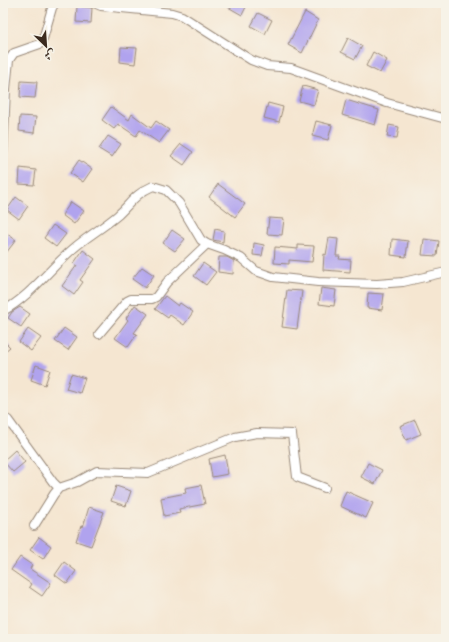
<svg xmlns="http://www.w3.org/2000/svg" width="449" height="642" viewBox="0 0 449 642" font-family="Alegreya,Amiri,serif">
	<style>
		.building { fill: #b0a3ee }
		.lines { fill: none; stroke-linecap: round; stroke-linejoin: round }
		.minor-casing { stroke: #988878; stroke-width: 10 }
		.minor { stroke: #fff; stroke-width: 8 }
	</style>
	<rect width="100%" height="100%" fill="#f7f3e8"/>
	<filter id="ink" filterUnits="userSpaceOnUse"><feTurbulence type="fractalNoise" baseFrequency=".025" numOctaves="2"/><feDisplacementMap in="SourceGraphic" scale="8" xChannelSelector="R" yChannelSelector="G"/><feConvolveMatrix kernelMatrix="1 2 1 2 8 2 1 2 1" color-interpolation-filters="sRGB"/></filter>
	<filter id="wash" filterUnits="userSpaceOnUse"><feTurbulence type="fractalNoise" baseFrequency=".012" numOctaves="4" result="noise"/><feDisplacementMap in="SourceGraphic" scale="16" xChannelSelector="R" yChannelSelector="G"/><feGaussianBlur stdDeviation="0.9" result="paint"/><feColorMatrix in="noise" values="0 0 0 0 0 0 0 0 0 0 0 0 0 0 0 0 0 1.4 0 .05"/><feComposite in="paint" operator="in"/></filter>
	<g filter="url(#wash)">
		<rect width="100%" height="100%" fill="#f5e6d1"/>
		<g id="blocks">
			<path class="building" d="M 230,3 L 248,3 L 242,15 L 228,7 Z
				M 77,6 L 92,8 L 91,23 L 76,22 Z
				M 305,12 L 318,20 L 302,53 L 288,45 Z
				M 258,13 L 272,20 L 265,34 L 251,26 Z
				M 348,38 L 362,46 L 355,59 L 341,52 Z
				M 121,47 L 137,48 L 135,64 L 120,62 Z
				M 373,52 L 387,60 L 380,73 L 366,66 Z
				M 21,81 L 37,82 L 35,98 L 20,97 Z
				M 303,86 L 318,90 L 314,105 L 299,101 Z
				M 346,100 L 379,110 L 375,125 L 342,115 Z
				M 268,103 L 283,107 L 279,122 L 264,118 Z
				M 111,107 L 129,120 L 132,114 L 151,128 L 156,121 L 169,130 L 159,143 L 140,130 L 136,136 L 118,124 L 114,129 L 102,120 Z
				M 20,116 L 36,117 L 34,133 L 19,131 Z
				M 316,121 L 332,125 L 328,140 L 312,136 Z
				M 389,125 L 399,127 L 397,138 L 387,137 Z
				M 108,136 L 121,144 L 112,157 L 99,149 Z
				M 181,144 L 193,152 L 184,165 L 171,156 Z
				M 79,160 L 92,169 L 83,182 L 70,173 Z
				M 20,168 L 36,170 L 34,185 L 19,184 Z
				M 218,184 L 245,204 L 235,217 L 209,197 Z
				M 16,197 L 28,206 L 19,219 L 7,210 Z
				M 71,202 L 84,211 L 74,224 L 62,215 Z
				M 269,218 L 284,219 L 282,235 L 267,234 Z
				M 53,225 L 66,234 L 56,247 L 44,238 Z
				M 215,229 L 224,231 L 223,242 L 213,240 Z
				M 172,230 L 185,239 L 175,251 L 163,243 Z
				M 3,231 L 16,240 L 6,253 L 3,250 Z
				M 329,238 L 338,239 L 336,256 L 340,256 L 339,259 L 351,260 L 350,272 L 323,270 L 324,254 L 326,255 Z
				M 392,239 L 408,241 L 406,257 L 391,255 Z
				M 424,239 L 439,241 L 437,256 L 422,255 Z
				M 254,243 L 264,245 L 262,256 L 253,255 Z
				M 298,245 L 314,246 L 312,262 L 289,260 L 289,264 L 274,263 L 275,247 L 298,249 Z
				M 83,250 L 95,259 L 80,280 L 83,282 L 74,295 L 62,286 L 77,265 L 74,263 Z
				M 219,257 L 227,257 L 234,261 L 233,274 L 218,272 Z
				M 203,263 L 216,272 L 206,285 L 194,276 Z
				M 142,267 L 154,275 L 145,288 L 132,279 Z
				M 321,288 L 336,290 L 334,306 L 319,304 Z
				M 287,290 L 302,291 L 297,329 L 282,327 Z
				M 368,293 L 384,294 L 382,310 L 367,308 Z
				M 165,296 L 178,306 L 180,303 L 193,312 L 184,325 L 170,315 L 168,318 L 155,309 Z
				M 135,305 L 148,314 L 134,333 L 137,334 L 128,347 L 115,338 L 128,320 L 126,318 Z
				M 20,307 L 30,314 L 21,327 L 8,318 L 12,312 Z
				M 64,328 L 77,337 L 68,350 L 55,341 Z
				M 28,329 L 41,338 L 31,351 L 19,342 Z
				M 3,340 L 10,347 L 3,353 Z
				M 36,365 L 50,370 L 45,385 L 31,380 Z
				M 71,374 L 85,378 L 80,393 L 66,389 Z
				M 415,420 L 421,434 L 406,440 L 400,426 Z
				M 15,450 L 25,462 L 13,472 L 3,461 Z
				M 225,455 L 228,474 L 212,477 L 209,459 Z
				M 368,463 L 382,470 L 375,484 L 361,477 Z
				M 201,485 L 205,504 L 179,509 L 180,513 L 164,516 L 161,498 L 186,493 L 185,488 Z
				M 116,486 L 131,491 L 126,506 L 111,501 Z
				M 346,491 L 373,503 L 366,518 L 340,506 Z
				M 89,507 L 104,512 L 91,546 L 76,541 L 81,526 L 83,527 Z
				M 39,537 L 51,546 L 43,559 L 30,550 Z
				M 20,557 L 32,565 L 30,569 L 51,583 L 42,596 L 29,587 L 31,584 L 11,570 Z
				M 64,562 L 76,571 L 67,584 L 55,575 Z"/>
		</g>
	</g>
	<g filter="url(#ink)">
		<use href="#blocks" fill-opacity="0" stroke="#988878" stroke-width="1"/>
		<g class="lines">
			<defs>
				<path id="minor" d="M 94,3 L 101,6 L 172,13 L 182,16 L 251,60 L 267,66 L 291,68 L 387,103 L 446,119
					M 3,155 L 6,89 L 9,60 L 14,53 L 40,44 L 43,39 L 52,8 L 55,3
					M 3,311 C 32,295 49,269 74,248 C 88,236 104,227 118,215 C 132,202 135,194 153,186 L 166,190 L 179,203 L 201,240 L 207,244 L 224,250 L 241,258 L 256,271 L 273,277 L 318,282 L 377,284 L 403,282 L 446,272
					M 99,334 L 127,301 L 131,299 L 152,299 L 156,297 L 167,282 L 207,244
					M 3,417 L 8,420 L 53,482 L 59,488 L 54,494 L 34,526
					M 59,488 L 77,482 L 97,471 L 148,473 L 235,437 L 257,433 L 292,434 L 297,477 L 325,488"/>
			</defs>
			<use href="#minor" class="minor-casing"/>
			<use href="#minor" class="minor"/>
		</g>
	</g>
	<rect width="449" height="642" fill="none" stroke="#f7f3e8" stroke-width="16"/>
	<g transform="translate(46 46) rotate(155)" stroke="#f7f3e8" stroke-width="3" paint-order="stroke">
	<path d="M0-3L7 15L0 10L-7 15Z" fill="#3b2a1e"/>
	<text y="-6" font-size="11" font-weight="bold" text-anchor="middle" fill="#3b2a1e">ش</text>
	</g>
</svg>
